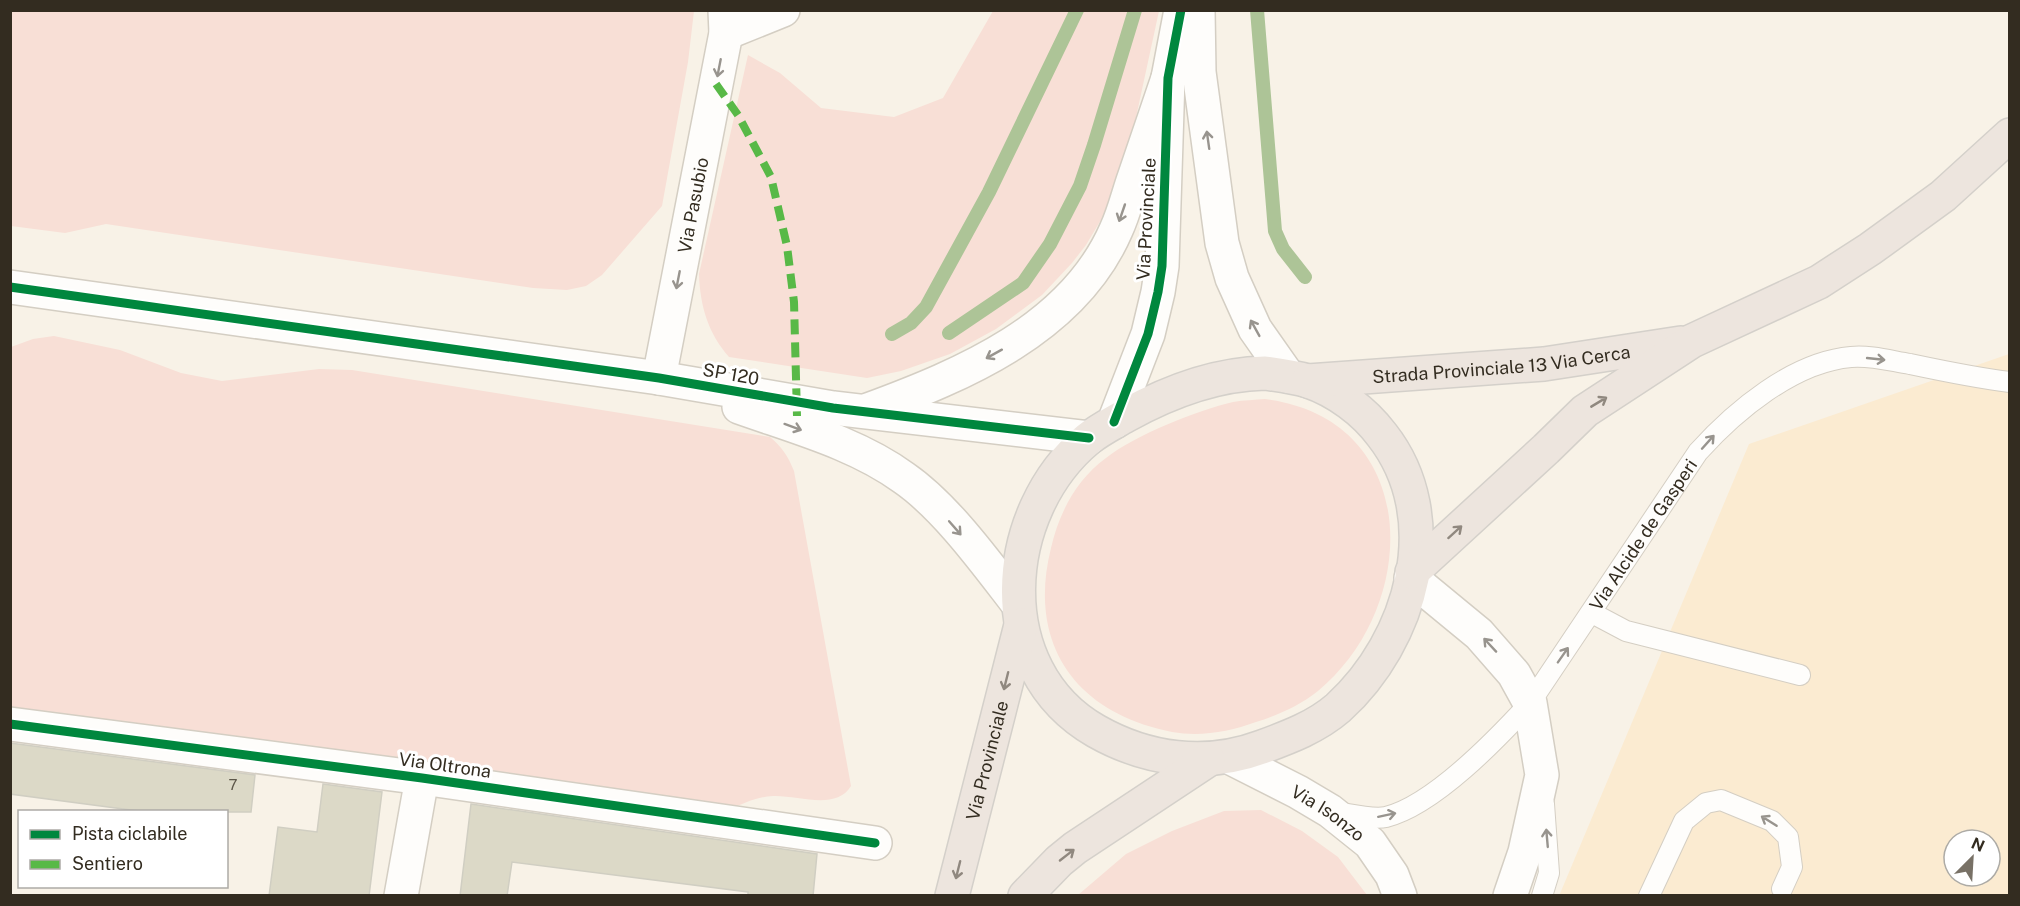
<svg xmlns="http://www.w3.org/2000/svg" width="2020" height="906" viewBox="0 0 2020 906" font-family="'Public Sans',sans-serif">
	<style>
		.built { fill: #fbebd1; fill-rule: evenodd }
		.green { fill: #f8dfd6 }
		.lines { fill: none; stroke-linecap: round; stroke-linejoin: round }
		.stream { stroke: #adc497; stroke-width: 14 }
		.building { fill: #dcd9c7; stroke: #d0cec2; stroke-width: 1.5 }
		.lane-casing { stroke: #d4cec3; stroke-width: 22 }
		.street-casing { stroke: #d4cec3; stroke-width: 36 }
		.secondary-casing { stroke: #d4cec3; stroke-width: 36 }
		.primary-casing { stroke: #d4d0ca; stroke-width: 36 }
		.lane { stroke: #fefdfb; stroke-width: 20 }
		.street { stroke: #fefdfb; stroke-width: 33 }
		.secondary { stroke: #fefdfb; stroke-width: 33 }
		.primary { stroke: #ede5de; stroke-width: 33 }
		.quiet { stroke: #58b947; stroke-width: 8; stroke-dasharray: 15 8; stroke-linecap: butt }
		.cycleway-casing { stroke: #fff; stroke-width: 13 }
		.cycleway { stroke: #00873e; stroke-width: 9 }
		.oneway { stroke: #98948e }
		.oneway2 { stroke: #90887f }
		.labels { text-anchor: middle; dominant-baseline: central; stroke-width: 6; stroke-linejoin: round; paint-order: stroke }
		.number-label { font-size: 15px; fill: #5d574a }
		.street-label { font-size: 18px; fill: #332c20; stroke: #fff }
	</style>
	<rect width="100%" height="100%" fill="#f8f2e7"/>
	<path class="built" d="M 2009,354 L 2009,895 L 1559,896 L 1749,444 ZM 1954,840 L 1990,840 L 1990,876 L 1954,876 Z"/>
	<path class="green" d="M 11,10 L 694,10 L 694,11 L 688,62 L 662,206 L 602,275 L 586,286 L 567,290 L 533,288 L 106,224 L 65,233 L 11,226 Z
		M 993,11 L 1159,11 L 1130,145 L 1108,208 L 1086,245 L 1072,263 L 1042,295 L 996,329 L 950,354 L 901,371 L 867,378 L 729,357 C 708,333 700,306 699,274 L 748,55 L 780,73 L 821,108 L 894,117 L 943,98 Z
		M 54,336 L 120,350 L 181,373 L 222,381 L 319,369 L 352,370 L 770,437 C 782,447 788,456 794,471 L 851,786 C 836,811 798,795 773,796 C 756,797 744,803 729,810 L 11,714 L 11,347 L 33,339 Z
		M 1265,399 C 1423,419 1421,606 1318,691 C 1299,706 1278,715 1256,722 C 1229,732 1200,737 1172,732 C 1075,713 1027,644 1051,548 C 1059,513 1076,480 1106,458 C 1135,435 1198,410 1233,402 C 1244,400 1255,400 1265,399 Z
		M 1261,810 L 1302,831 L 1338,857 L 1367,895 L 1078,895 L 1126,854 L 1172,831 L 1224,811 Z"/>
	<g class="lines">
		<path class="stream" d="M 1257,10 L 1275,231 L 1283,249 L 1305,277
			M 949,333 L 1023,283 L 1050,244 L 1080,186 L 1094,145 L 1135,10
			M 892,334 L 911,323 L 926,307 L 989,192 L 1077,10"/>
	</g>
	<path class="building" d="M 10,743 L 255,775 L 251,812 L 146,812 L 10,794 Z
		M 323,784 L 382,792 L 369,896 L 269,896 L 278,827 L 317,832 Z
		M 471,804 L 817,854 L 813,896 L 748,896 L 748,892 L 512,862 L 507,896 L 460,896 Z"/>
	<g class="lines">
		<defs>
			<g id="lane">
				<path d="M 1592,613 L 1626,631 L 1800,675"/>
				<path id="s1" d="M 1335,812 C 1349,814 1373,820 1386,817 C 1434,805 1497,739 1530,703 L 1698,452 C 1735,411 1793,362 1851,357 C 1870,355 1891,361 1910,364 C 1943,371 1976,378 2010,382"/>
				<path d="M 1542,896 L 1549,873 L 1544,804"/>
				<path d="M 1649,896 L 1684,821 L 1706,803 L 1721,800 L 1772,821 L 1788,837 L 1792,867 L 1782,889"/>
			</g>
			<g id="street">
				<path d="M 1198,10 L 1199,72 L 1222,243 L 1232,278 L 1255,329 L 1288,376"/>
				<path d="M 726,33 L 783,10"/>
				<path id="s2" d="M 659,378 L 726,33 L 725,10"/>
				<path d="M 1114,422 L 1148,334 L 1158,292 L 1162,266 L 1168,78 L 1181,10"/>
				<path d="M 10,724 L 422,778 L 875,843"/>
				<path d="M 401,896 L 422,778"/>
			</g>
			<g id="secondary">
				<path d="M 10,287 L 659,378 L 833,408 L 1089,438"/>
				<path d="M 739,407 C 795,427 856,443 904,478 C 946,507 987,564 1018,604"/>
				<path d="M 868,410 C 963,375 1073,329 1116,230 C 1124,213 1128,195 1134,178 C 1145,145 1157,111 1168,78"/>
				<path d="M 1411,578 L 1479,634 L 1514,674 L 1530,703 L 1542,775 L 1525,852 L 1510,896"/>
				<path id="s3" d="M 1229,757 L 1298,792 L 1330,811 L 1370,843 L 1392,875 L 1400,896"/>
			</g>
			<g id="primary">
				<path d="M 1265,373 C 1280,375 1294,377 1308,381 C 1337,391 1364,411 1382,435 C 1447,518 1412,641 1338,708 C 1316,727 1289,737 1262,747 C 1206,768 1147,760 1096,731 C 988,669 1000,512 1088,439 C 1099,430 1113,423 1125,416 C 1168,392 1216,374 1265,373 Z"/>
				<path id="s4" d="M 1308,381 L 1544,364 L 1681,343"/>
				<path d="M 1412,572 L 1546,449 L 1585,411 L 1692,341 L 1819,282 L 1870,249 L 1943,196 L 2010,135"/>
				<path id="s5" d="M 952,896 L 1021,625"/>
				<path d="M 1025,896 L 1059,861 L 1075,848 L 1208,760"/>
			</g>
		</defs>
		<use href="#lane" class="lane-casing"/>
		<use href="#street" class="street-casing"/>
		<use href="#secondary" class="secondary-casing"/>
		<use href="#primary" class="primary-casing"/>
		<use href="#lane" class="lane"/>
		<use href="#street" class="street"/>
		<use href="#secondary" class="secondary"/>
		<use href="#primary" class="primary"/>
		<path class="quiet" d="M 716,84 L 738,115 L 771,177 L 787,246 L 794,302 L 797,416"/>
		<defs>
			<path id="cycleway" d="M 10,287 L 659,378 L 833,408 L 1089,438
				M 1114,422 L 1148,334 L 1158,292 L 1162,266 L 1168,78 L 1181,10
				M 10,724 L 422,778 L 875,843"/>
		</defs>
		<use href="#cycleway" class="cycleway-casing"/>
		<use href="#cycleway" class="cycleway"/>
	</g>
	<defs><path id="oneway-shaft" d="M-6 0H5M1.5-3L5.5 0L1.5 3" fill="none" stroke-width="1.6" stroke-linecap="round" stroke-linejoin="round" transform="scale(1.5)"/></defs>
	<g class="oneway">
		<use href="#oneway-shaft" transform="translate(719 68) rotate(101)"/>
		<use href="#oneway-shaft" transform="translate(1208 140) rotate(-98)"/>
		<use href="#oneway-shaft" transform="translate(1122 213) rotate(109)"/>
		<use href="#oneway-shaft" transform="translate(678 280) rotate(101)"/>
		<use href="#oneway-shaft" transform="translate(1255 328) rotate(-119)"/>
		<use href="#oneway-shaft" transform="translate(994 354) rotate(151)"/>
		<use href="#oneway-shaft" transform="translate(1876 359) rotate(6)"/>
		<use href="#oneway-shaft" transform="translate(793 427) rotate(20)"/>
		<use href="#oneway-shaft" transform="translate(1708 442) rotate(-48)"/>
		<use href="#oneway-shaft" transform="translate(955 528) rotate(49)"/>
		<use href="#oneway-shaft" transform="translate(1490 645) rotate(-133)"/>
		<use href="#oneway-shaft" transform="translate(1563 655) rotate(-55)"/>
		<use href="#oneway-shaft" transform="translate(1387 815) rotate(-12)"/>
		<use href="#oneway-shaft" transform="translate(1769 821) rotate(-148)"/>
		<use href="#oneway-shaft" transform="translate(1547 838) rotate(-95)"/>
	</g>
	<g class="oneway2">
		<use href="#oneway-shaft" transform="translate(1599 402) rotate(-31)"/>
		<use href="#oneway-shaft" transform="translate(1455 532) rotate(-42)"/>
		<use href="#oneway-shaft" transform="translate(1006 681) rotate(104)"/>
		<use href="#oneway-shaft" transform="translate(1067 855) rotate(-38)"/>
		<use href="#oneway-shaft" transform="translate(958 870) rotate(104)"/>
	</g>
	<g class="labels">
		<g class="number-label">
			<text x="233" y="784">7</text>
		</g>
		<g class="street-label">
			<text stroke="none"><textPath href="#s2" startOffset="176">Via Pasubio</textPath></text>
			<text transform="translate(1146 219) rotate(-87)">Via Provinciale</text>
			<text stroke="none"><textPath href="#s4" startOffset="194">Strada Provinciale 13 Via Cerca</textPath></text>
			<text transform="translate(731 374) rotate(10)">SP 120</text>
			<text stroke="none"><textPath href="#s1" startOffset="440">Via Alcide de Gasperi</textPath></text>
			<text stroke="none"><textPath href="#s5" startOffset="140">Via Provinciale</textPath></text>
			<text transform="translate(445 765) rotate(8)">Via Oltrona</text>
			<text stroke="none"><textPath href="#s3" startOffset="114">Via Isonzo</textPath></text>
		</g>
	</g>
	<rect width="2020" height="906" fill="none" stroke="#332c20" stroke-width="24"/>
	<rect x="18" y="810" width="210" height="78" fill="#ffffff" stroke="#adaba6" stroke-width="1.5"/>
	<rect x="30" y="830" width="30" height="9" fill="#00873e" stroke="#adaba6" stroke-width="1.5"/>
	<text x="72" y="840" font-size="18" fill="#332c20">Pista ciclabile</text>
	<rect x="30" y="860" width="30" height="9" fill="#58b947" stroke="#adaba6" stroke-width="1.5"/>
	<text x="72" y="870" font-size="18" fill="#332c20">Sentiero</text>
	<g transform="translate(1972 858) rotate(24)"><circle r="28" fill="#ffffff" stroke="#adaba6" stroke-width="1.5"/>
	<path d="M0-4.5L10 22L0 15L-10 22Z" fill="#787166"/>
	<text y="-9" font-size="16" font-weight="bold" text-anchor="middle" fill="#332c20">N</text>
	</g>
</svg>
